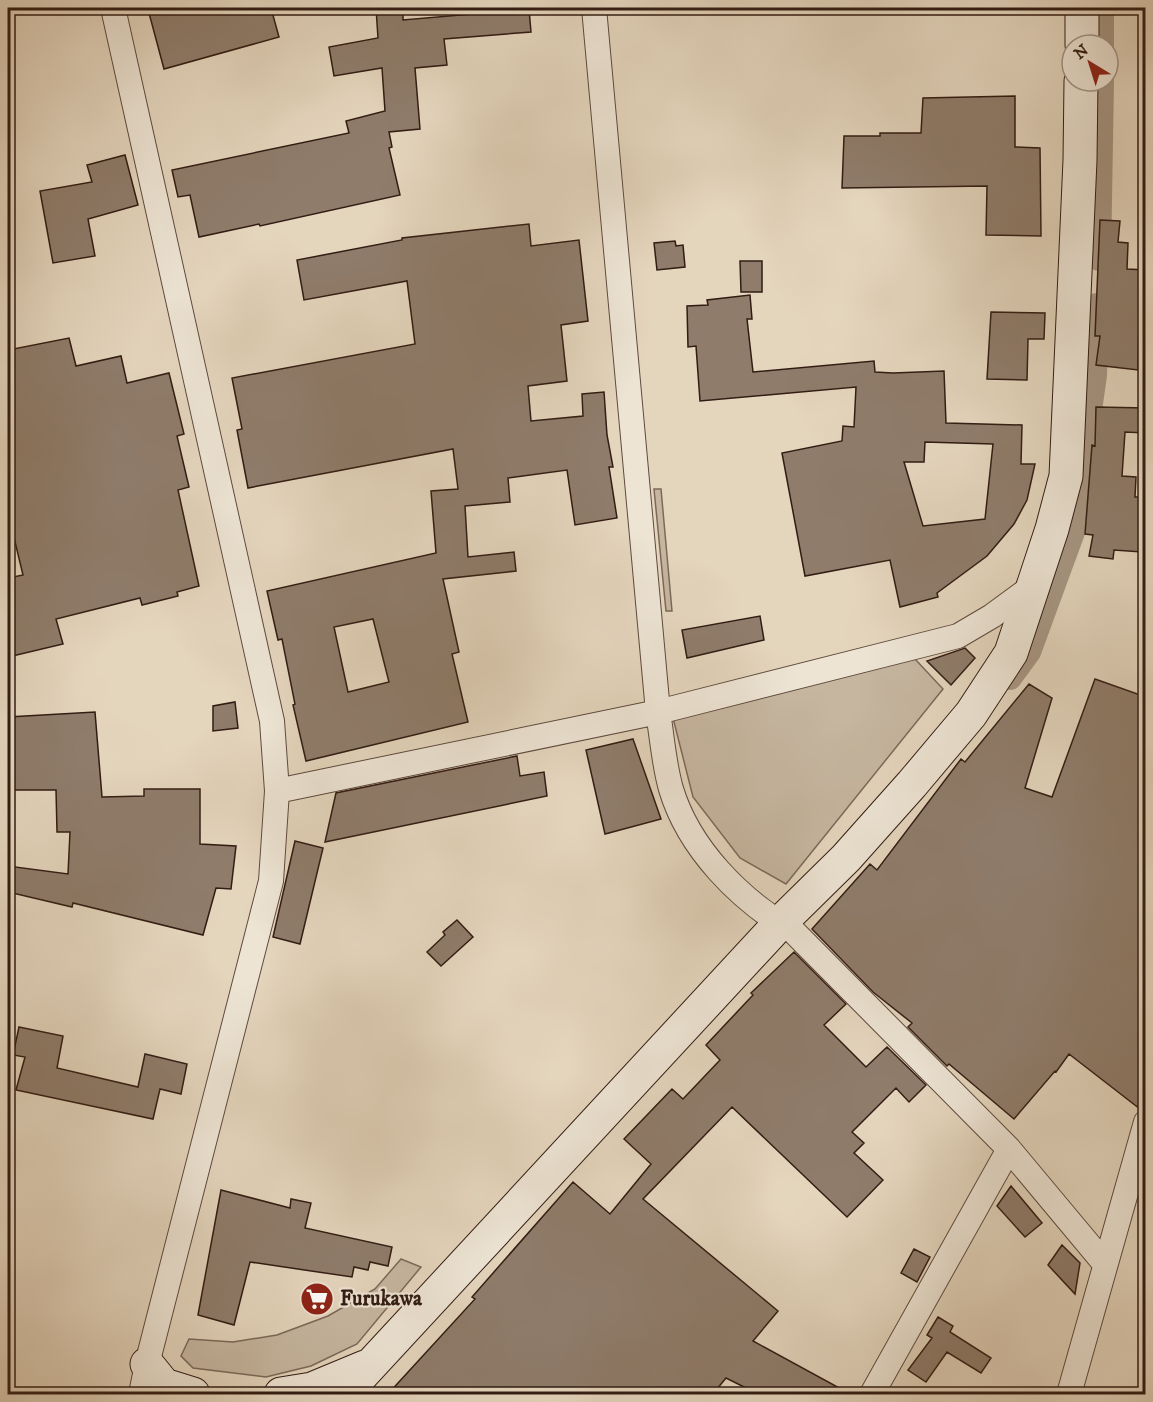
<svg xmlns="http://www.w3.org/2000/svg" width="1153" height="1402" viewBox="0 0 1153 1402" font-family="'IM FELL DW Pica',serif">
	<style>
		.green { fill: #c6b6a0; stroke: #7c695a; stroke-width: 1.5 }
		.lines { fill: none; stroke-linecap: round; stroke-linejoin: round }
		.canal { stroke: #a79683; stroke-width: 24 }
		.building { fill: #8f7c6b; stroke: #321c13; stroke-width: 1.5; fill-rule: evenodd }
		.street-casing { stroke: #5e4a3e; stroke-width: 26 }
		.secondary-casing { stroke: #321c13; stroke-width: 35 }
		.street { stroke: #ede4d4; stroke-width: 24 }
		.secondary { stroke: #ede4d4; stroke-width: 33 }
		.labels { text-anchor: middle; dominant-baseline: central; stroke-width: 4.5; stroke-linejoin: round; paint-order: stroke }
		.poi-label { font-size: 21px; font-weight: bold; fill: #321c13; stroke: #ede4d4; text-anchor: start }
	</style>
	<rect width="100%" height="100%" fill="#e4d5bd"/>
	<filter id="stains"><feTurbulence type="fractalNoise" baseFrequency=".00333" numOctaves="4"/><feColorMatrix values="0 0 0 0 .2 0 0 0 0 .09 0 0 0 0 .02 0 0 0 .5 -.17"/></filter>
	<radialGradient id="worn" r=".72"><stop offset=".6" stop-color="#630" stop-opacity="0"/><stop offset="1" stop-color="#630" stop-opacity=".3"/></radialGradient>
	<path class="green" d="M 654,489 L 661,489 L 672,611 L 666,611 Z
		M 915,659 L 943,689 L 786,884 L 740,858 L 693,797 L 673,718 Z
		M 401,1259 L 421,1267 L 357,1344 L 311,1366 L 266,1377 L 193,1368 L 181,1356 L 189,1339 L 233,1342 L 277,1335 L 328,1316 L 375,1289 Z"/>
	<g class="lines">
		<path class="canal" d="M 1102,8 L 1102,45
			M 1099,259 L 1102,81
			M 1010,678 L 1029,652 L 1073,532 L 1095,375 L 1097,305"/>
	</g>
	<path class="building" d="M 170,8 L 271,8 L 279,37 L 164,69 L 149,13 Z
		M 376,8 L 403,8 L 403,20 L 529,9 L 531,32 L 444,39 L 447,65 L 415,68 L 420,129 L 389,132 L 392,147 L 389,148 L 400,195 L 260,226 L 259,224 L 199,237 L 190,195 L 178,197 L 172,170 L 349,133 L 346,121 L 385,111 L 382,68 L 334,76 L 329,47 L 378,38 Z
		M 1015,96 L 1015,147 L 1040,148 L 1041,236 L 986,235 L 987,186 L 842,188 L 844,136 L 880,136 L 880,133 L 921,133 L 923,98 Z
		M 125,155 L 138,205 L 88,219 L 95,256 L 53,263 L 40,191 L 92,182 L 87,165 Z
		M 1100,220 L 1120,221 L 1118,242 L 1128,243 L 1127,269 L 1146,270 L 1146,315 L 1139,315 L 1138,370 L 1096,365 L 1100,336 L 1095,336 Z
		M 529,224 L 531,246 L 579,240 L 588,321 L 561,325 L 567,381 L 528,386 L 531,421 L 583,416 L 582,394 L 604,392 L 607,435 L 613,467 L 609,467 L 617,518 L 575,525 L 567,470 L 508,478 L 510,502 L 465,506 L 468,557 L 514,552 L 516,571 L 443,579 L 459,652 L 452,654 L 468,722 L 306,761 L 293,705 L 295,704 L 282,639 L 278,640 L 267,591 L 436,553 L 431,491 L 458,489 L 453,449 L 248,488 L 237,430 L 242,429 L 232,378 L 415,344 L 407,281 L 304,300 L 297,260 L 402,240 L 402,238 ZM 373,619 L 389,682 L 348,692 L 334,627 Z
		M 675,241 L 676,246 L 683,245 L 685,267 L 657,270 L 654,243 Z
		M 740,261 L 762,261 L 762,292 L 741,292 Z
		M 750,295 L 752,319 L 747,319 L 753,372 L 874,361 L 875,372 L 893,373 L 944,371 L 946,423 L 1022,425 L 1021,464 L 1035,464 L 1027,500 L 1014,524 L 987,556 L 937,593 L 938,597 L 900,607 L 890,560 L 805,576 L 782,453 L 842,441 L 843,426 L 854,427 L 856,387 L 700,401 L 696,346 L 688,347 L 687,306 L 708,305 L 707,300 ZM 925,442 L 993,444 L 985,519 L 923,526 L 904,462 L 924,462 Z
		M 991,312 L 1045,313 L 1044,339 L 1028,339 L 1027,380 L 987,379 Z
		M 69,338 L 76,366 L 121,356 L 127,383 L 169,373 L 184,434 L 177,436 L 189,487 L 178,490 L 199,586 L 177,592 L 178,596 L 142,605 L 140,598 L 56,619 L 63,644 L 8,657 L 8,578 L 23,575 L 11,525 L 8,526 L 8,350 Z
		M 1096,407 L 1146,408 L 1146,433 L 1125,432 L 1122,476 L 1136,477 L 1135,497 L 1146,497 L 1146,525 L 1142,552 L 1114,550 L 1113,559 L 1089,556 L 1093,535 L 1085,534 L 1092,445 L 1095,446 Z
		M 760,616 L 764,640 L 687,658 L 682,630 Z
		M 965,648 L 975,658 L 951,685 L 927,661 Z
		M 1095,679 L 1146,697 L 1146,1108 L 1140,1109 L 1069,1054 L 1056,1072 L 1055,1071 L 1014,1119 L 949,1064 L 947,1066 L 908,1027 L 912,1023 L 873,992 L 812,929 L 870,864 L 877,870 L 961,759 L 965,762 L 1029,684 L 1052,698 L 1025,788 L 1052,797 Z
		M 235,702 L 238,728 L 213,731 L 213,706 Z
		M 95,712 L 102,797 L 144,796 L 144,789 L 200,789 L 200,844 L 236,846 L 231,889 L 216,888 L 203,935 L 73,903 L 72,907 L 8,892 L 8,866 L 68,874 L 70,832 L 57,832 L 56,790 L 8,790 L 8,717 Z
		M 633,739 L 661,819 L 605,834 L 586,750 Z
		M 517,756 L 520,776 L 544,772 L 547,796 L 325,842 L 336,793 Z
		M 295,841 L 323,848 L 300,944 L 273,937 Z
		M 457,920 L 473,937 L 441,966 L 427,952 L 445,935 L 443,932 Z
		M 794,952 L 846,1004 L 824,1025 L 866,1067 L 887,1047 L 926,1085 L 909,1102 L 896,1088 L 852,1132 L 864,1143 L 854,1153 L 883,1180 L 847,1217 L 732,1107 L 643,1199 L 778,1311 L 753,1341 L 852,1395 L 760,1395 L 726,1378 L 712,1395 L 387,1395 L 475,1299 L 472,1297 L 573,1182 L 610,1214 L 651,1164 L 624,1139 L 672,1089 L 683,1099 L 720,1060 L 706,1045 L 753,995 L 751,993 Z
		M 19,1027 L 63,1036 L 57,1068 L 138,1087 L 145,1054 L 187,1064 L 181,1094 L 160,1089 L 153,1119 L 16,1090 L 25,1057 L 13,1055 Z
		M 1011,1186 L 1042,1223 L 1025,1237 L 997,1206 Z
		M 221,1190 L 290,1208 L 291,1199 L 311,1203 L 305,1228 L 392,1247 L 388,1266 L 370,1262 L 368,1270 L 354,1267 L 352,1277 L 250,1262 L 234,1325 L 198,1315 Z
		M 1062,1245 L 1080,1263 L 1075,1294 L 1048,1265 Z
		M 914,1249 L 930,1257 L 917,1282 L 901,1273 Z
		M 938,1317 L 953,1326 L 950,1332 L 991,1358 L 981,1373 L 947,1352 L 926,1382 L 908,1370 L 932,1338 L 927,1335 Z"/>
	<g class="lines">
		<defs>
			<path id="street" d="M 113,8 L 272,721 L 277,791 L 271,881 L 147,1364 L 141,1394
				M 594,8 L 658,712 C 662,737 664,765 671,789 C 689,849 740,900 793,931 L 1009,1149 L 1105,1264
				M 277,791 L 658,712 L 958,636 L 992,616 L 1034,585
				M 872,1394 L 1009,1149
				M 1069,1394 L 1146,1122"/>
			<path id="secondary" d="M 1082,45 L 1082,8
				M 147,1364 L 164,1385 L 193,1394
				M 281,1394 L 312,1389 L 365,1367
				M 344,1394 L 780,923 L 846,858 L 912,784 L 971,714 L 1011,653 L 1052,529 L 1066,476 L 1080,160 L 1081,81"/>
		</defs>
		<use href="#street" class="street-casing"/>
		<use href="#secondary" class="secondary-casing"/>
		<use href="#street" class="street"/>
		<use href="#secondary" class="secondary"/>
	</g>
	<defs>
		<symbol id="supermarket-disc" viewBox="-11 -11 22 22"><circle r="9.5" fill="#8f2418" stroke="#ede4d4"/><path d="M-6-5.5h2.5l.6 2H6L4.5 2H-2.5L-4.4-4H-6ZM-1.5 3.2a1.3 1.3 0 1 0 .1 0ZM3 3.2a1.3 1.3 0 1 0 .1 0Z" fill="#fff"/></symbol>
	</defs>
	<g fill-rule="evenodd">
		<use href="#supermarket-disc" x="298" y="1280" width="38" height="38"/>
	</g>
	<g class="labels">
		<g class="poi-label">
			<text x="340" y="1299">Furukawa</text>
		</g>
	</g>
	<rect width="1153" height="1402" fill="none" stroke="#e4d5bd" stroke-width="30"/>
	<rect x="9" y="9" width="1135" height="1384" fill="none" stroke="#321c13" stroke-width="3"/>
	<rect x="15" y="15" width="1123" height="1372" fill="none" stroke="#321c13" stroke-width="1.5"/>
	<g transform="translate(1090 63) rotate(322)"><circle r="28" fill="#ede4d4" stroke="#a29487" stroke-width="1.5"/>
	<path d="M0-4.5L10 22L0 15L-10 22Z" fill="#8f2418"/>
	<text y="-9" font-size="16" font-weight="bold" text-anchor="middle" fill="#321c13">N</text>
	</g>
	<rect width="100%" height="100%" filter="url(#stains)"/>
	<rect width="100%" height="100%" fill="url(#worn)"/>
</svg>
